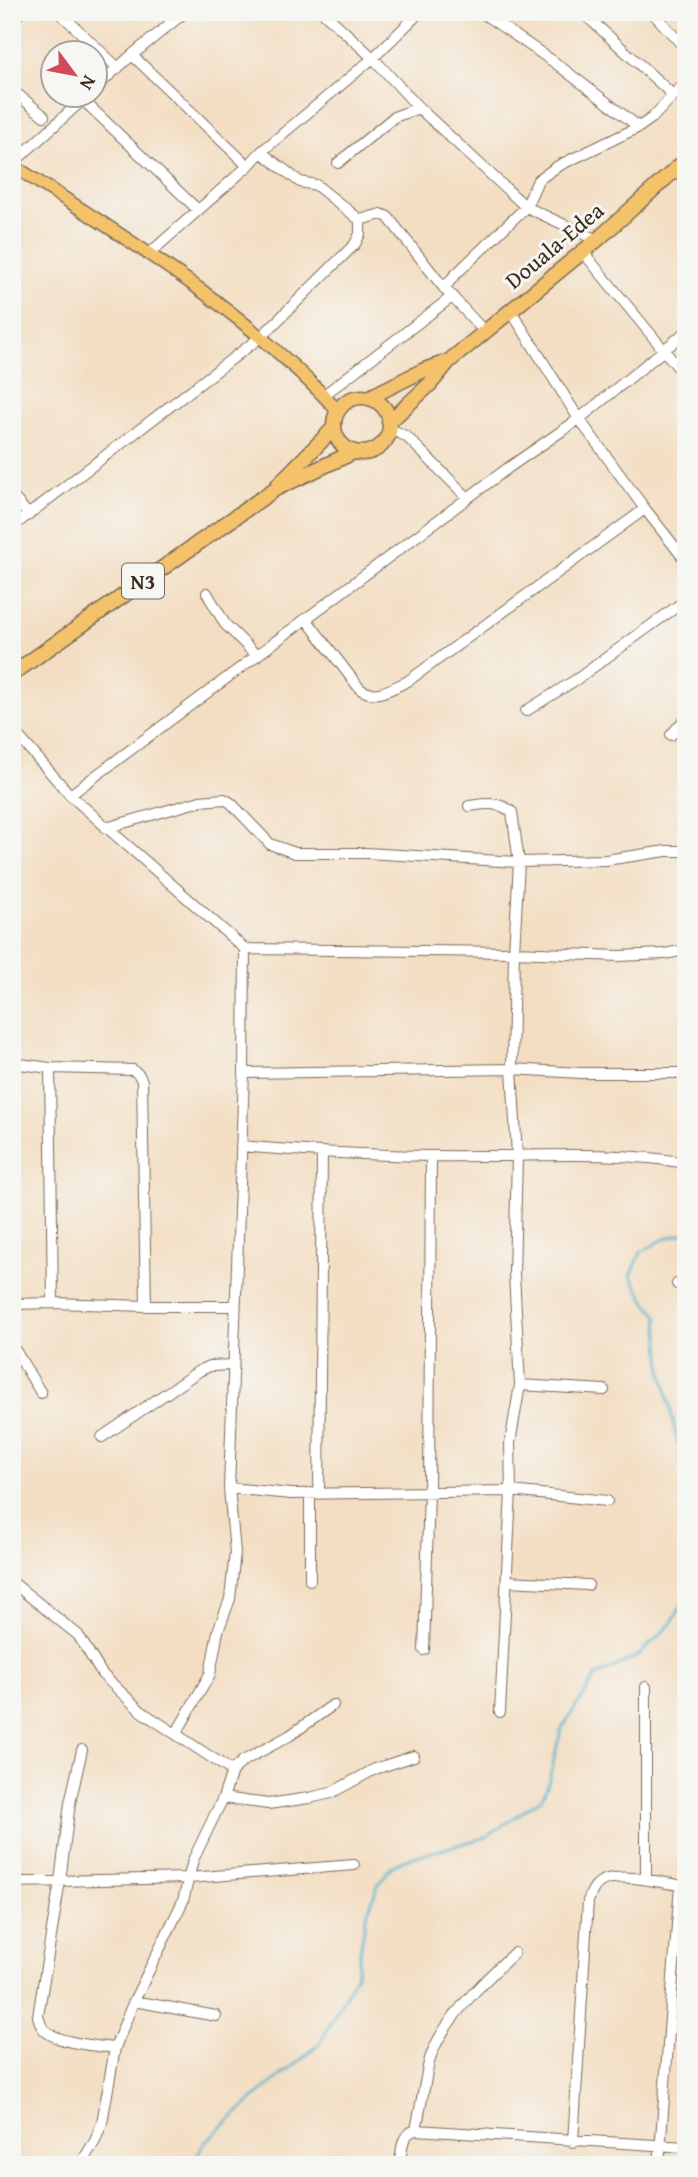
<svg xmlns="http://www.w3.org/2000/svg" width="698" height="2177" viewBox="0 0 698 2177" font-family="'Gentium Book Plus',serif">
	<style>
		.lines { fill: none; stroke-linecap: round; stroke-linejoin: round }
		.stream { stroke: #4db0cc; stroke-width: 2.5 }
		.minor-casing { stroke: #7b6958; stroke-width: 12 }
		.major-casing { stroke: #7b6958; stroke-width: 15 }
		.highway-casing { stroke: #7b6958; stroke-width: 17 }
		.minor { stroke: #fff; stroke-width: 10 }
		.major { stroke: #f4c26a; stroke-width: 12 }
		.highway { stroke: #f4c26a; stroke-width: 14 }
		.labels { text-anchor: middle; dominant-baseline: central; stroke-width: 6; stroke-linejoin: round; paint-order: stroke }
		.shield { fill: #f6f6f2; stroke: #73675e; stroke-width: 2 }
		.shield-label { font-size: 21px; font-weight: bold; fill: #3b2a1e }
		.street-label { font-size: 23px; fill: #3b2a1e; stroke: #f6f6f2 }
	</style>
	<rect width="100%" height="100%" fill="#f6f6f2"/>
	<filter id="ink" filterUnits="userSpaceOnUse"><feTurbulence type="fractalNoise" baseFrequency=".0143" numOctaves="2"/><feDisplacementMap in="SourceGraphic" scale="14" xChannelSelector="R" yChannelSelector="G"/><feConvolveMatrix kernelMatrix="1 2 1 2 8 2 1 2 1" color-interpolation-filters="sRGB"/></filter>
	<filter id="wash" filterUnits="userSpaceOnUse"><feTurbulence type="fractalNoise" baseFrequency=".00686" numOctaves="4" result="noise"/><feDisplacementMap in="SourceGraphic" scale="28" xChannelSelector="R" yChannelSelector="G"/><feGaussianBlur stdDeviation="1.57" result="paint"/><feColorMatrix in="noise" values="0 0 0 0 0 0 0 0 0 0 0 0 0 0 0 0 0 1.4 0 .05"/><feComposite in="paint" operator="in"/></filter>
	<g filter="url(#wash)">
		<rect width="100%" height="100%" fill="#f3dec3"/>
		<g class="lines">
			<path class="stream" d="M 686,1233 L 666,1238 L 641,1252 L 631,1276 L 644,1299 L 658,1316 L 662,1369 L 686,1484
				M 192,2165 L 205,2142 L 268,2086 L 319,2045 L 356,1975 L 366,1917 L 378,1885 L 391,1867 L 403,1860 L 486,1837 L 541,1799 L 547,1787 L 561,1730 L 596,1676 L 638,1656 L 670,1625 L 686,1598"/>
		</g>
	</g>
	<g filter="url(#ink)">
		<g class="lines">
			<defs>
				<path id="minor" d="M 59,12 L 118,68
					M 162,12 L 172,22
					M 323,12 L 373,58 L 419,108 L 526,207 L 597,240
					M 481,12 L 554,62 L 639,127
					M 582,12 L 672,94
					M 652,12 L 686,49
					M 12,21 L 20,12
					M 132,55 L 248,166
					M 94,89 L 132,55 L 185,12
					M 12,90 L 44,116
					M 83,100 L 198,210
					M 338,163 L 394,117 L 419,108
					M 12,164 L 89,94
					M 360,220 L 381,214 L 388,217 L 444,288
					M 583,252 L 686,377
					M 150,253 L 248,166 L 261,152 L 373,58 L 420,12
					M 511,311 L 579,419 L 645,509 L 686,561
					M 484,331 L 444,288 L 455,275 L 526,207 L 538,180 L 558,166 L 639,127 L 652,118 L 686,82
					M 324,395 L 453,296
					M 389,428 L 407,437 L 468,498
					M 12,496 L 29,515
					M 12,527 L 262,336 L 355,244 L 360,234 L 360,220 L 316,185 L 300,182 L 261,152
					M 207,593 L 225,624 L 257,656
					M 306,619 L 360,689 C 376,700 392,688 408,681 L 645,509
					M 526,711 L 577,679 L 686,600
					M 12,729 L 70,795 L 245,949 L 514,952 L 619,956 L 664,954 L 686,950
					M 671,735 L 686,718
					M 70,795 L 508,468 L 579,419 L 686,332
					M 469,806 C 485,804 498,801 512,812 L 519,862 L 514,952 L 512,1069 L 517,1156 L 514,1274 L 520,1385 L 510,1443 L 511,1491 L 500,1712
					M 106,828 L 200,801 L 224,799 L 231,803 L 270,844 L 295,853 L 366,853 L 519,862 L 606,860 L 666,851 L 686,851
					M 12,1063 L 50,1068 L 133,1070 L 139,1075 L 142,1081 L 146,1306
					M 50,1068 L 53,1303
					M 244,1073 L 512,1069 L 581,1073 L 686,1073
					M 241,1146 C 321,1153 402,1157 482,1156 C 549,1156 620,1151 686,1163
					M 677,1284 L 686,1285
					M 12,1304 L 53,1303 L 146,1306 L 235,1306
					M 12,1345 L 41,1393
					M 520,1385 L 604,1390
					M 102,1437 L 199,1371 L 210,1366 L 233,1365
					M 229,1488 L 291,1494 L 511,1491 L 607,1501
					M 319,1493 L 322,1153
					M 310,1580 L 310,1493
					M 507,1581 L 588,1585
					M 12,1582 L 78,1635 L 102,1674 L 142,1712 L 232,1771
					M 424,1650 L 429,1492 L 431,1156
					M 646,1687 L 646,1879
					M 176,1734 L 210,1674 L 218,1631 L 230,1599 L 235,1552 L 229,1488 L 244,1073 L 245,949
					M 82,1750 L 70,1803 L 60,1881 L 38,2016 C 39,2020 40,2023 42,2027 C 52,2043 97,2046 115,2048
					M 223,1798 L 268,1804 L 309,1798 L 331,1793 L 375,1769 L 414,1756
					M 12,1882 L 189,1878 L 354,1865
					M 134,2001 L 216,2016
					M 416,2130 L 429,2062 C 439,2024 485,1980 514,1953
					M 573,2142 L 588,1901 C 591,1894 593,1887 599,1883 C 615,1870 666,1884 686,1886
					M 80,2165 L 95,2141 L 102,2123 L 115,2048 L 126,2020 L 134,2001 L 183,1901 L 193,1860 L 223,1798 L 232,1771 L 243,1761 L 289,1736 L 333,1705
					M 400,2165 C 402,2151 400,2134 416,2130 L 686,2147
					M 659,2165 L 680,1885"/>
				<path id="major" d="M 12,165 C 127,239 245,309 338,411"/>
				<path id="highway" d="M334 425a28 28 0 1 1 56 0a28 28 0 1 1-56 0Z
					M 368,398 L 424,370 L 447,362
					M 389,422 L 430,384 L 448,362 L 597,240 L 686,160
					M 278,485 L 334,428
					M 12,674 L 275,489 L 354,452"/>
			</defs>
			<use href="#minor" class="minor-casing"/>
			<use href="#major" class="major-casing"/>
			<use href="#highway" class="highway-casing"/>
			<use href="#minor" class="minor"/>
			<use href="#major" class="major"/>
			<use href="#highway" class="highway"/>
		</g>
	</g>
	<g class="labels">
		<rect class="shield" x="122" y="563.5" width="42" height="35" rx="5"/>
		<g class="shield-label">
			<text x="143" y="581">N3</text>
		</g>
		<g class="street-label">
			<text transform="translate(554 245) rotate(-40)">Douala-Edea</text>
		</g>
	</g>
	<rect width="698" height="2177" fill="none" stroke="#f6f6f2" stroke-width="42"/>
	<g transform="translate(74 74) rotate(122)"><circle r="33" fill="#f6f6f2" stroke="#aba49d" stroke-width="2"/>
	<path d="M0-5L12 26L0 18L-12 26Z" fill="#d1495b"/>
	<text y="-10" font-size="19" font-weight="bold" text-anchor="middle" fill="#3b2a1e">N</text>
	</g>
</svg>
